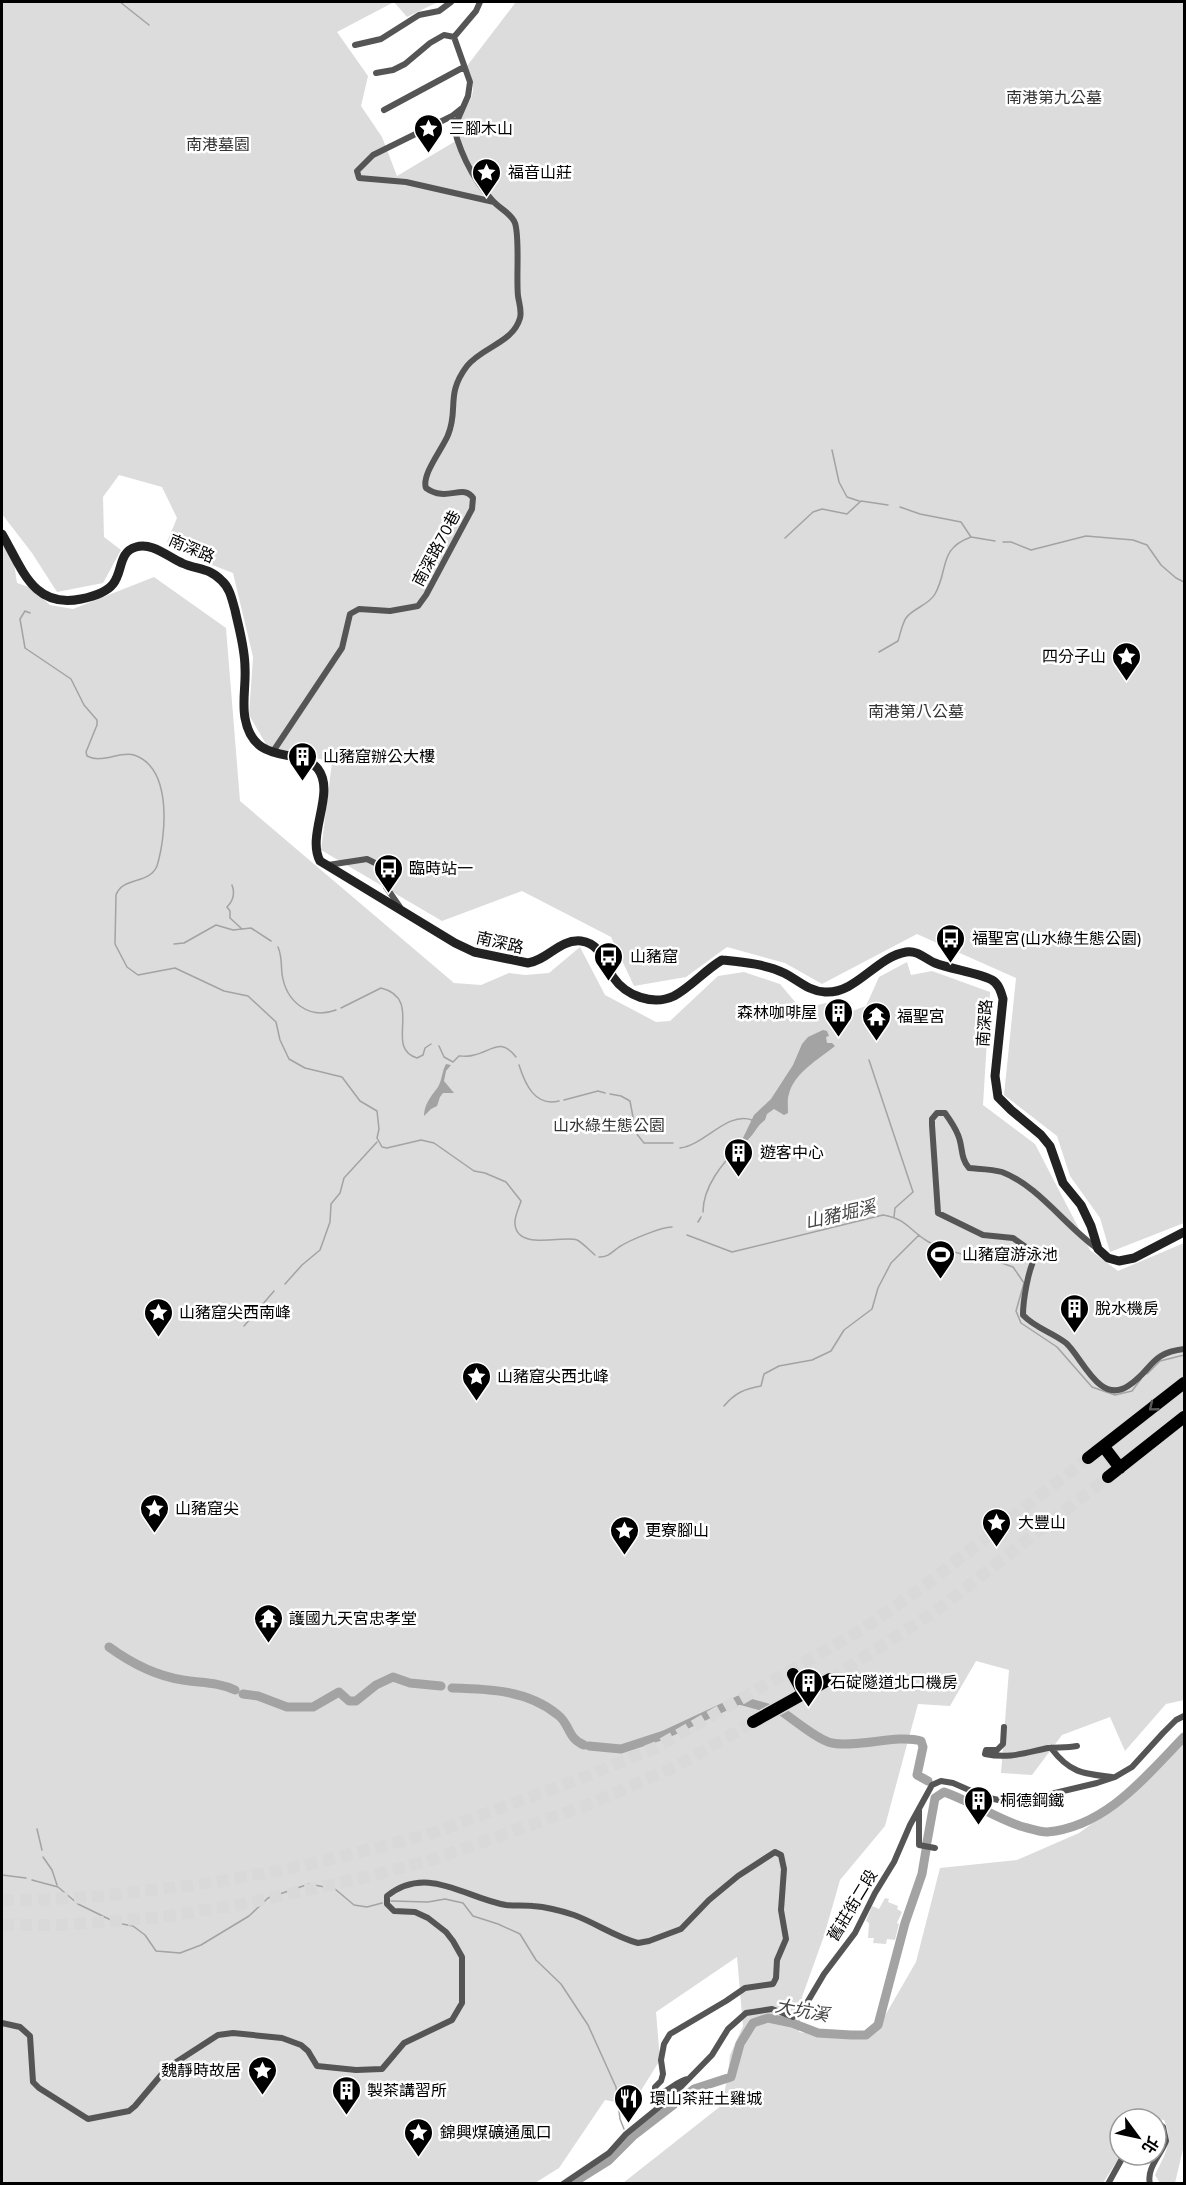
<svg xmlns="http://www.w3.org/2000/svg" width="1186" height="2185" viewBox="0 0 1186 2185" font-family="Mulish,'Noto Sans TC',sans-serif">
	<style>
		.green { fill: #dcdcdc }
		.water { fill: #a3a3a3 }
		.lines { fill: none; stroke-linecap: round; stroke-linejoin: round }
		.stream { stroke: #a3a3a3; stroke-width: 1.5 }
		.river { stroke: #a3a3a3; stroke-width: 9 }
		.motorway-tunnel { stroke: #d9d9d9; stroke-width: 12; stroke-dasharray: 12 6; stroke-linecap: butt }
		.motorway-casing { stroke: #dbdbdb; stroke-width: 15 }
		.minor { stroke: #555; stroke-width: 6 }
		.secondary { stroke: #222; stroke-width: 9 }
		.motorway { stroke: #000; stroke-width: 12 }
		.oneway { stroke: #595959 }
		.labels { text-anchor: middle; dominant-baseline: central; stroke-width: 5; stroke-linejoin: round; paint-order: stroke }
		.park-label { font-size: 16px; fill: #333; stroke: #fff }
		.poi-label { font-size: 16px; fill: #000; stroke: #fff; text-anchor: start }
		.street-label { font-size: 16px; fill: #000; stroke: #fff }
		.water-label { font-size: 18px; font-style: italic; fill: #444; stroke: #fff }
	</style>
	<rect width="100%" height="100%" fill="#fff"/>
	<path class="green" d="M 2,2 L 438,2 L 407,17 L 394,2 L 337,32 L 368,76 L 361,106 L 382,137 L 397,176 L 459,139 L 452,122 C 471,103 480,93 467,66 L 516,2 L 1184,2 L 1184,1223 L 1110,1252 L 1100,1218 L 1070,1176 L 1057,1136 L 1004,1095 L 1016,978 L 917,934 L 822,984 L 785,963 L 727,947 L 686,977 L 634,986 L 611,937 L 522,891 L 442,921 L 321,850 L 332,762 L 267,746 L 249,715 L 253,657 L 233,573 L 194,558 L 167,542 L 177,518 L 162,487 L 119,475 L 103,497 L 104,537 L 121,550 L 103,583 L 57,592 L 32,553 L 2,514 Z
		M 2,540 L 14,563 L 17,583 L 32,588 L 50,605 L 73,609 L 154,577 L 226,628 L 240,801 L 454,983 L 481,985 L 509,973 L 525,975 L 549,973 L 580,947 L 605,995 L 656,1022 L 670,1021 L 718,976 L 744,972 L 780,984 L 801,1009 L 826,1003 L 852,1011 L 866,1006 L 879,977 L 907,962 L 911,975 L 932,971 L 990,992 L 983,1105 L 1035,1144 L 1090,1250 L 1118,1271 L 1184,1243 L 1184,1700 L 1166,1704 L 1125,1751 L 1110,1717 L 1062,1735 L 1032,1775 L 1001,1773 L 1009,1670 L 976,1661 L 950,1706 L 918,1704 L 885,1826 L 840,1880 L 824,1936 L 802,1997 L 799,2032 L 849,2039 L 879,2026 L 916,1962 L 940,1868 L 1017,1860 L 1079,1833 L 1115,1807 L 1163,1761 L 1184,1736 L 1184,2145 L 1175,2183 L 1160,2183 L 1155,2175 C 1165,2154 1174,2142 1164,2120 L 1149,2118 L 1120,2119 L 1121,2155 L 1103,2183 L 623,2183 L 722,2105 L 728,2074 L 730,2055 L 743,2026 L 737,1957 L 656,2012 L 660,2060 L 632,2105 L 605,2100 L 559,2168 L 535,2183 L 2,2183 Z
		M 885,1898 L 889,1899 L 888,1902 L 898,1906 L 897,1909 L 902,1912 L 897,1923 L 899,1924 L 895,1940 L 887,1939 L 886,1944 L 873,1943 L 874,1938 L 868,1938 L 869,1923 L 866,1921 L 872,1906 L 879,1909 Z"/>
	<path class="water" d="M 823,1030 L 827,1031 L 829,1036 L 826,1037 L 827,1043 L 832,1043 L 835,1046 C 819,1059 794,1073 789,1094 C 787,1099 788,1107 788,1113 L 784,1115 L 774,1109 L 767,1114 L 765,1120 C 756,1126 754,1136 744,1143 L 742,1140 L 754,1115 L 771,1099 L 793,1065 L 802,1044 L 808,1037 Z
		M 446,1064 L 451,1065 L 446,1071 L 444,1081 L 454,1093 L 443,1093 L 440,1097 L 437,1106 L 431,1109 L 424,1116 C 424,1105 431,1096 438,1087 C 442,1080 442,1071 446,1064 Z"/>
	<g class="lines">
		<path class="stream" d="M 120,2 L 149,25
			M 832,450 L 839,482 L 847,497 L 859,501
			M 900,507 L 920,514 L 961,522 L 971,537 L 995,541
			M 785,538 L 813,512 L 822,509 L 847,514 L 861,501 L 888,505
			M 1003,542 L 1011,542 L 1031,550 L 1086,536 L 1133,540 L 1147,545 L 1161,565 L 1176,578 L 1184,582
			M 30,613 L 25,611 L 20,619 L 25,648 L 71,679 L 84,705 L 97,720 L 97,725 L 86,752 L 87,756 C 102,764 119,751 134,755 C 173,768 166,836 157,866 C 149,885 123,876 116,895 L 115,944 L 127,967 L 138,975 L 175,968 L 224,991 L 248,996 L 276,1022 L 280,1040 L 289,1059 L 305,1068 L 342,1077 L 360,1101 L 377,1111 L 379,1129 L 377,1138 L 382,1147 L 387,1148 L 421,1140 L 434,1143 L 474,1171 L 485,1173 L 506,1182 L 521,1201 C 519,1208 514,1217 515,1224 C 517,1251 563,1235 577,1240 C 583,1243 589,1250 595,1255
			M 879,652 L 898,641 C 900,635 902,624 906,618 C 913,608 929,605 935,594 C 949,569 938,549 971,537
			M 232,885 C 235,893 233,901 227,907 L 230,911 L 230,918 L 242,929
			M 174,944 L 184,943 L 216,925 L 233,930 L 251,928 L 271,941
			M 278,947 C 282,956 281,964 282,974 C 286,1002 309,1020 336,1010
			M 341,1008 L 381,988 C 425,999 383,1048 417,1058 L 423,1055 L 425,1048 L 431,1044
			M 439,1046 L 444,1057 L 453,1062 L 459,1056 C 464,1056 469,1057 474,1055 C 492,1051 501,1037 516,1057
			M 869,1060 L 913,1192 L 895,1208 L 894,1217
			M 519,1065 C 525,1084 535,1107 559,1101
			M 610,1094 L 621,1096 L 630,1101 L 635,1128
			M 564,1100 L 598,1091 L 605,1093
			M 636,1133 L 644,1143 L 673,1143
			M 680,1148 C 705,1145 727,1111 752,1120
			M 703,1212 C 703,1186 723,1163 740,1145
			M 698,1222 L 701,1217
			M 687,1235 L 732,1252 L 883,1215 C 907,1219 909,1230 927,1241 C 946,1252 970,1256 990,1260
			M 599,1257 C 609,1257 612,1252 619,1247 C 630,1240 661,1227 672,1227
			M 999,1262 L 1013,1267 L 1024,1283 L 1016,1311 L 1021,1323 L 1057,1347 L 1092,1387 L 1115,1395 L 1132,1391 L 1141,1379
			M 285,1284 L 302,1265 L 320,1250 L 330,1222 L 331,1204 L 340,1193 L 344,1178 L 377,1142
			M 244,1326 L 274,1291
			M 1147,1374 L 1160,1361 L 1184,1355
			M 724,1406 C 735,1393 744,1389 761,1386 L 764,1374 L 779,1366 L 812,1360 L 831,1351 L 844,1330 L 872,1309 L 878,1288 L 891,1263 L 919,1235
			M 37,1829 L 42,1850
			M 43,1857 L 52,1870 L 57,1885
			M 2,1875 L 26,1878
			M 32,1880 L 58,1887 L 78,1904 L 117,1923 L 133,1926 L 145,1935 L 156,1951 L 180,1953 L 201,1945 L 249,1916 L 268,1898 L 309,1884 L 335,1889 L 354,1905 L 367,1907 L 382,1903
			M 391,1901 L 428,1902 L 445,1899 L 463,1903 L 473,1916 L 498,1924 L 520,1934 L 536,1960 L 561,1984 L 588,2025 L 616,2087 L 620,2119 L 624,2129
			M 632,2135 L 633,2136"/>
		<path class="river" d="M 109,1647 C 131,1663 156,1676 183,1680 C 201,1683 218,1682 235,1690
			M 452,1688 C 489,1689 528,1690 558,1715 C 570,1724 567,1738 584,1745
			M 243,1694 L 258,1696 L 287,1707 L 313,1707 L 339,1692 L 349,1701 L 356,1701 L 376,1685 L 393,1677 L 410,1683 L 441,1686
			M 781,1711 C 793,1719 819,1741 832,1743 C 859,1748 897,1734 921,1741 L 923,1747 L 917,1775 L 928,1781
			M 589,1746 L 621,1749 L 664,1735 L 739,1700 L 768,1708
			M 927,1842 L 935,1798 L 944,1792 C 970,1801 994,1817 1020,1826 C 1028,1828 1039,1832 1047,1832 C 1106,1827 1146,1776 1184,1737
			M 571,2184 L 608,2161 L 633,2136 L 694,2089 L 731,2077 L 740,2044 L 753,2023 L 768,2018 L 792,2023 L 818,2033 L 851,2035 L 866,2035 L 878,2025 L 905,1923 L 922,1874 L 926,1850"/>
		<path class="motorway-tunnel" d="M 830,1679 L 937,1610 L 1108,1477
			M 2,1900 L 36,1900 L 104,1896 L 216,1882 L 302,1866 L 427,1835 L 577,1780 L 657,1747 L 861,1630 L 923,1587 L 1088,1458
			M 2,1925 L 63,1925 L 163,1917 L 243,1904 L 371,1876 L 434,1859 L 587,1805 L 677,1766 L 753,1722"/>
		<defs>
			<path id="motorway" d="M 1104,1447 L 1120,1468
				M 1088,1458 L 1184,1383
				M 1108,1477 L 1184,1417
				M 793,1674 L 804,1694
				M 753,1722 L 830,1679"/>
		</defs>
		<use href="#motorway" class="motorway-casing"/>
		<path class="minor" d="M 454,37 L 476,11 L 480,2
			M 355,45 L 381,39 L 419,15 L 439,11 L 451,2
			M 376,73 L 393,70 L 405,64 L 430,43 L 444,35 L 454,37
			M 462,108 L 452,116 L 373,155 L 357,171 L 359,178 L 406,182 L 494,202
			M 384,110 L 464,67
			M 454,128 L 468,96 L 470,82 L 454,37
			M 272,753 L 342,648 L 350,614 L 359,609 L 390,611 L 418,606 L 426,595 L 472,509 L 473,498 C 463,483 447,503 426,488 C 421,475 443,448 448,435 C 459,409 445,395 467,366 C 482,347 513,343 520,318 C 522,311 519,303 518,296 C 516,278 520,238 515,223 C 511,213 500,209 493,201 C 472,179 456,146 452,116
			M 328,865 L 367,859 L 379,865 L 386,887 L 400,907
			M 1098,1249 C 1066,1227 1039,1186 1002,1172 C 992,1169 980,1169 969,1168 C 960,1158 963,1146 958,1135 C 955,1127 950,1120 945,1113 L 937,1113 L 932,1119 L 932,1125 L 938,1213 L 983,1235 L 1013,1238 L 1033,1252 L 1035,1258 C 1028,1270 1023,1301 1023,1315 C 1035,1328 1052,1332 1066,1343 C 1082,1357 1099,1405 1128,1386 C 1153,1370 1149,1353 1184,1349
			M 1004,1727 L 1003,1744 L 997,1750 L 986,1750 L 985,1754 C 1009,1759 1024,1753 1048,1748 C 1057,1747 1067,1748 1077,1746
			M 1051,1748 C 1069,1772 1082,1774 1112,1777
			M 919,1810 L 919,1845 L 935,1848
			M 2,2023 L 20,2027 L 30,2036 L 33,2082 L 39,2088 L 88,2119 L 129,2111 L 135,2106 L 167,2068 L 218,2035 L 233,2033 L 282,2038 L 301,2045 L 308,2051 L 317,2066 L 356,2070 L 382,2069 L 404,2043 L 452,2020 L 462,2003 L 462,1957 L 453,1941 L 446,1932 L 428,1918 L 415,1912 L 394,1911 L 387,1904 L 387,1896 C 427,1864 465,1898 506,1905 C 515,1906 524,1905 533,1906 C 546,1907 562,1911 574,1915 C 596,1923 615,1937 638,1943 L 649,1941 L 681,1929 L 709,1900 L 738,1876 L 775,1852 L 781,1855 L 784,1869 L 781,1910 L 786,1939 L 777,1960 L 776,1978 L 773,1984 L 745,1988 L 726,2001 L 670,2034 L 664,2044 L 661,2060 L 663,2074 L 661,2081 L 655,2087 L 655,2093 C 669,2094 675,2081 688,2079
			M 563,2184 L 609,2153 L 626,2134 L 669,2099 L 712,2055 L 728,2029 L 746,2013 L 772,2009 L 793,2017 L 808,2001 L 824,1974 L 855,1933 L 875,1893 L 894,1862 L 910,1825 L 932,1785 L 941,1781 L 953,1783 L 985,1797 L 1003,1801 L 1021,1801 L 1097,1783 L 1115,1777 L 1132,1767 L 1163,1733 L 1176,1720 L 1184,1716
			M 1108,2184 L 1124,2155
			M 1150,2184 C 1146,2168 1161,2155 1166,2141 L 1163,2127 L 1156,2122"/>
		<path class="secondary" d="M 2,534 C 22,568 33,609 81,599 C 91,597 106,593 113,584 C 123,572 118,552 136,547 C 152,542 168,557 182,563 C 197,570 209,567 222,581 C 230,588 232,600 235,610 C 239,629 245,648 245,668 C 246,684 242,702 245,718 C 254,768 300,746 318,769 C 336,793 306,835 320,861 L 455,943 L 474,952 L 528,963 C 548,960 559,939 581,941 C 602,944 603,963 613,977 C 626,996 653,1006 674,996 C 691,987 705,970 722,960 C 742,962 766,964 784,973 C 798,980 808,991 825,992 C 856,994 876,957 906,952 C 918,950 925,959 935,963 C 950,969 979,973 992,980 C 999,984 1001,992 1003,999 L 995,1076 L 998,1097 L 1011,1110 L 1041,1135 L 1050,1146 L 1063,1183 L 1081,1205 L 1091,1226 L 1098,1249 L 1108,1258 L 1119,1261 L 1134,1258 L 1184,1232"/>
		<use href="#motorway" class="motorway"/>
	</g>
	<defs><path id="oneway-chevron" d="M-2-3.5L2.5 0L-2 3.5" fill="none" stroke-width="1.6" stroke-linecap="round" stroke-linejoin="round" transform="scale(1.5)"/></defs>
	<use class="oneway" href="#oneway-chevron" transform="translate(1153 1407) rotate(141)"/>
	<defs>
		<symbol id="sight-pin" viewBox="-11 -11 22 30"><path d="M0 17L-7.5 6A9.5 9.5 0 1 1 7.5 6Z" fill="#000" stroke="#fff"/><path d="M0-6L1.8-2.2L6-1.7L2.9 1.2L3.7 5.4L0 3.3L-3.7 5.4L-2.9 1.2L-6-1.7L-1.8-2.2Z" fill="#fff"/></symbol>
		<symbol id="building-pin" viewBox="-11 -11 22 30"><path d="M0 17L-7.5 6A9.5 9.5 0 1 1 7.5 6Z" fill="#000" stroke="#fff"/><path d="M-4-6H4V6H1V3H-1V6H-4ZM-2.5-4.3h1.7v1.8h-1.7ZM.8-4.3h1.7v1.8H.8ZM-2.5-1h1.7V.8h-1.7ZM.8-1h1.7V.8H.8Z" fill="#fff"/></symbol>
		<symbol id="bus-pin" viewBox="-11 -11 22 30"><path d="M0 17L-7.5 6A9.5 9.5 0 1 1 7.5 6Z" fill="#000" stroke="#fff"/><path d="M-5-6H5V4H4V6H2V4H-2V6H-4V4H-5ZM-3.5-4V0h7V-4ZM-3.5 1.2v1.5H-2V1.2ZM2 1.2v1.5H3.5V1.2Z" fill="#fff"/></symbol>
		<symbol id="temple-pin" viewBox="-11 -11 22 30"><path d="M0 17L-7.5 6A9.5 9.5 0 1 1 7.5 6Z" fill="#000" stroke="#fff"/><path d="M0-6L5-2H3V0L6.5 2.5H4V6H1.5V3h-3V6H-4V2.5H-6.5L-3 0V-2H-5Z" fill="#fff"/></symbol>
		<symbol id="stadium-pin" viewBox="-11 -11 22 30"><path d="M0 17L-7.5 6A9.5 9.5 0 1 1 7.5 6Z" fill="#000" stroke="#fff"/><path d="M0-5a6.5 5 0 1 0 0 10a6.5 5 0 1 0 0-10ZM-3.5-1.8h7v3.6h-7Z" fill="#fff"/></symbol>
		<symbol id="restaurant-pin" viewBox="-11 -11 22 30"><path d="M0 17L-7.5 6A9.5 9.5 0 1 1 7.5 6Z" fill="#000" stroke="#fff"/><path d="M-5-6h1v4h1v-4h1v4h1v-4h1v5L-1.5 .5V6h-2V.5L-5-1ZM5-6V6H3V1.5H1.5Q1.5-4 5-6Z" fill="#fff"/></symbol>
	</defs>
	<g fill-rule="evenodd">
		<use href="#sight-pin" x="412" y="112" width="33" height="45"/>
		<use href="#sight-pin" x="470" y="156" width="33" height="45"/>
		<use href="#sight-pin" x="1110" y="640" width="33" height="45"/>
		<use href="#building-pin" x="286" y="740" width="33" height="45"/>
		<use href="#bus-pin" x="372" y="852" width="33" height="45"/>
		<use href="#bus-pin" x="934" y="922" width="33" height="45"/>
		<use href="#bus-pin" x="592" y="940" width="33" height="45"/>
		<use href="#building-pin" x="822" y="996" width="33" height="45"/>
		<use href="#temple-pin" x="860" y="1000" width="33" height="45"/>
		<use href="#building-pin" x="722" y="1136" width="33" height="45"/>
		<use href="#stadium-pin" x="924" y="1238" width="33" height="45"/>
		<use href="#building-pin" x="1058" y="1292" width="33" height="45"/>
		<use href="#sight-pin" x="142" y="1296" width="33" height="45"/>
		<use href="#sight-pin" x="460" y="1360" width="33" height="45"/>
		<use href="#sight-pin" x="138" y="1492" width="33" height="45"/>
		<use href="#sight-pin" x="980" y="1506" width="33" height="45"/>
		<use href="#sight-pin" x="608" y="1514" width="33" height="45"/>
		<use href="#temple-pin" x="252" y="1602" width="33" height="45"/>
		<use href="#building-pin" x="792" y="1666" width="33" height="45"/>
		<use href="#building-pin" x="962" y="1784" width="33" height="45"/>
		<use href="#sight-pin" x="246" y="2054" width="33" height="45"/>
		<use href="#building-pin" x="330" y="2074" width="33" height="45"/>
		<use href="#restaurant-pin" x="612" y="2082" width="33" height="45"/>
		<use href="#sight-pin" x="402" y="2116" width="33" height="45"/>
	</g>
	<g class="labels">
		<g class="park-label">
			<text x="1054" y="97">南港第九公墓</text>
			<text x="218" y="144">南港墓園</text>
			<text x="916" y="711">南港第八公墓</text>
			<text x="609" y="1125">山水綠生態公園</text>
		</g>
		<g class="poi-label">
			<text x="449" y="128">三腳木山</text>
			<text x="508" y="172">福音山莊</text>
			<text x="1106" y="656" text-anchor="end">四分子山</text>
			<text x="323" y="756">山豬窟辦公大樓</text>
			<text x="409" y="868">臨時站一</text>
			<text x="972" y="938">福聖宮(山水綠生態公園)</text>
			<text x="630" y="956">山豬窟</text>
			<text x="817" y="1012" text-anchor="end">森林咖啡屋</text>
			<text x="897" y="1016">福聖宮</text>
			<text x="760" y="1152">遊客中心</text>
			<text x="962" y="1254">山豬窟游泳池</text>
			<text x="1095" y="1308">脫水機房</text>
			<text x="179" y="1312">山豬窟尖西南峰</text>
			<text x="497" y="1376">山豬窟尖西北峰</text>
			<text x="175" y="1508">山豬窟尖</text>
			<text x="1018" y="1522">大豐山</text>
			<text x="645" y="1530">更寮腳山</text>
			<text x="289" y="1618">護國九天宮忠孝堂</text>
			<text x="830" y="1682">石碇隧道北口機房</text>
			<text x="1000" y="1800">桐德鋼鐵</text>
			<text x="241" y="2070" text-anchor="end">魏靜時故居</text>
			<text x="367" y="2090">製茶講習所</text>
			<text x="650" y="2098">環山茶莊土雞城</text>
			<text x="440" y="2132">錦興煤礦通風口</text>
		</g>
		<g class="street-label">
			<text transform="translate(192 548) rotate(23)">南深路</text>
			<text transform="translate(436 548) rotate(-62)">南深路70巷</text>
			<text transform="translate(500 942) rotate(13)">南深路</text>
			<text transform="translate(984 1023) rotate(-86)">南深路</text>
			<text transform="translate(852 1905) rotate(-59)">舊莊街二段</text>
		</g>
		<g class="water-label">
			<text transform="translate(840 1214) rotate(-13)">山豬堀溪</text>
			<text transform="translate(802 2010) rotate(11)">大坑溪</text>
		</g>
	</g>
	<rect width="1186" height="2185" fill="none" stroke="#000000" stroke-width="6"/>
	<g transform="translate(1138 2137) rotate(123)"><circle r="28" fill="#ffffff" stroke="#999999" stroke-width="1.5"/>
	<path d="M0-4.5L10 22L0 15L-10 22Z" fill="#000000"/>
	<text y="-9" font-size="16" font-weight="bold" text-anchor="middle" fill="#000000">北</text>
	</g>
</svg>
